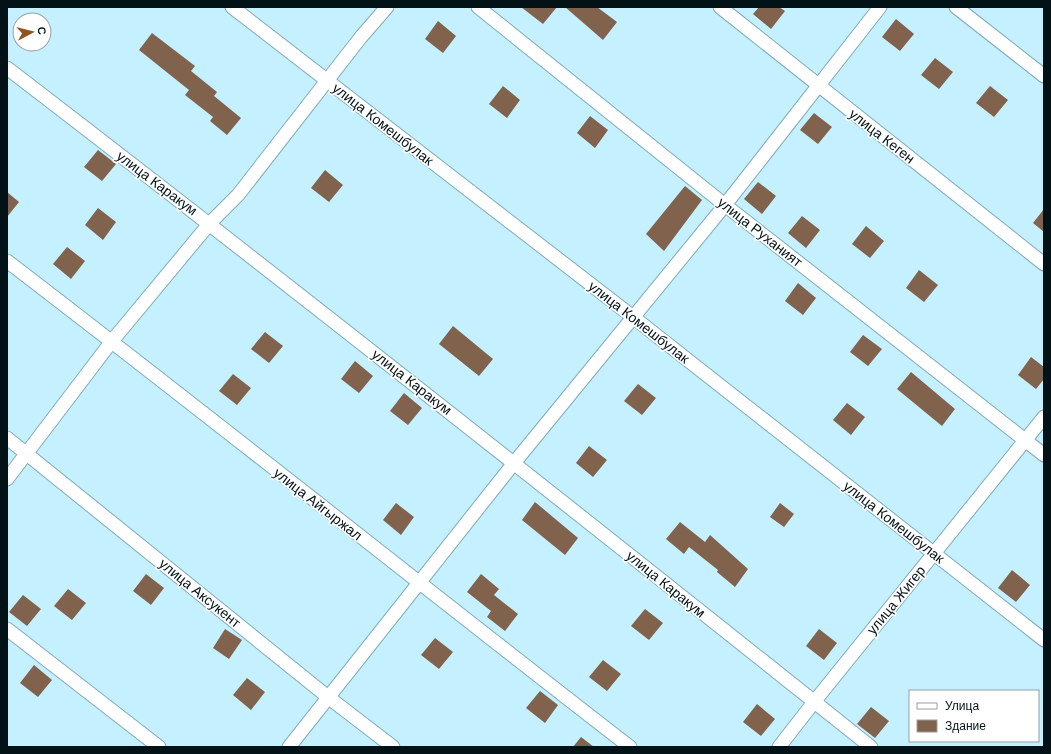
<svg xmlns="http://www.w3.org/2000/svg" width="1051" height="754" viewBox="0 0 1051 754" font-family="Helvetica,sans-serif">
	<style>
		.building { fill: #80624d }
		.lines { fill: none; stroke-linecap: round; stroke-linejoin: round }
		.minor-casing { stroke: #81abb9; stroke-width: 15 }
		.minor { stroke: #fff; stroke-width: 13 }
		.labels { text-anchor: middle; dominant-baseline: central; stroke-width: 3.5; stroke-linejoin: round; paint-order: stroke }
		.street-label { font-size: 14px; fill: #031217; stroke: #fff }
	</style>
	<rect width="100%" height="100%" fill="#c4f0ff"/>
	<path class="building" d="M 521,7 L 557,7 L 543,24 Z
		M 565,7 L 597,7 L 617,22 L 603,40 Z
		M 759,7 L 779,7 L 785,11 L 771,29 L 753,14 Z
		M 896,19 L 914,34 L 900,51 L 882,37 Z
		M 438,21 L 456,36 L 443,53 L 425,39 Z
		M 152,33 L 195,66 L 191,71 L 217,92 L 214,96 L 241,118 L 227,135 L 210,121 L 213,117 L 185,95 L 189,90 L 139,50 Z
		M 935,58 L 953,72 L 939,89 L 921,75 Z
		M 503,86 L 520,100 L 507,118 L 489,104 Z
		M 990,86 L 1008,100 L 994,117 L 976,103 Z
		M 814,113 L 832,127 L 818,144 L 800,130 Z
		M 590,116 L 608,130 L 595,148 L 577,133 Z
		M 98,150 L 116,164 L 102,181 L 84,167 Z
		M 325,170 L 343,185 L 329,202 L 311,188 Z
		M 758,182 L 776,196 L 762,214 L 744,199 Z
		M 685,186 L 702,200 L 664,251 L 646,234 Z
		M 7,192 L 19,202 L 7,217 Z
		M 98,208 L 116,222 L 103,240 L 85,225 Z
		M 1044,209 L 1044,232 L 1033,223 Z
		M 802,216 L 820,230 L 806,248 L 788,233 Z
		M 866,226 L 884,241 L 870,258 L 852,244 Z
		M 67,247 L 85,261 L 71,279 L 53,264 Z
		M 919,270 L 938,285 L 924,302 L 906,288 Z
		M 798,283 L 816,298 L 803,315 L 785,301 Z
		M 453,326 L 493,359 L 479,376 L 439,344 Z
		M 265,332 L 283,346 L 269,363 L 251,349 Z
		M 863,335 L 882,349 L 868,366 L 850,352 Z
		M 1031,357 L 1044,367 L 1044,379 L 1036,389 L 1018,375 Z
		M 355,361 L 373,376 L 359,393 L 341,379 Z
		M 911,372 L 955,409 L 942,426 L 897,389 Z
		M 233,374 L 251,388 L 237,405 L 219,391 Z
		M 638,384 L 656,398 L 642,415 L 624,401 Z
		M 404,393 L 422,408 L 408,425 L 390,411 Z
		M 847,403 L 865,417 L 851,435 L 833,420 Z
		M 589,446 L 607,460 L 593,477 L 576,463 Z
		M 535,502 L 578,538 L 565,555 L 522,520 Z
		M 396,503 L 414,517 L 401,535 L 383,520 Z
		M 780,503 L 794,514 L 784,527 L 770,517 Z
		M 680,522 L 705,542 L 710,535 L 748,569 L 735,587 L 717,572 L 718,570 L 689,547 L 684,554 L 666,539 Z
		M 1012,570 L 1030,585 L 1016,602 L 998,588 Z
		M 146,574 L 164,588 L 151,605 L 133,591 Z
		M 481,574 L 499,589 L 494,595 L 518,614 L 505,631 L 487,617 L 491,611 L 467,592 Z
		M 68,589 L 86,603 L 72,620 L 54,606 Z
		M 23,595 L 41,609 L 27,626 L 9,612 Z
		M 645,609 L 663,623 L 649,640 L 631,626 Z
		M 225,629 L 242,640 L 229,659 L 213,648 Z
		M 819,629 L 837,643 L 824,660 L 806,646 Z
		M 435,638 L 453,652 L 439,669 L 421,655 Z
		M 603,660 L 621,674 L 607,691 L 589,677 Z
		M 34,665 L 52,680 L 38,697 L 20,683 Z
		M 247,678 L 265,692 L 251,710 L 233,695 Z
		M 540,691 L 558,705 L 545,723 L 526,708 Z
		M 757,704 L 775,719 L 761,736 L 743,722 Z
		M 871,707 L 889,721 L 875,738 L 857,724 Z
		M 581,737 L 594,747 L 573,747 Z"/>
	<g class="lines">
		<defs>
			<path id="minor" d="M 232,7 L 633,317 L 1044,640
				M 478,7 L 725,205 L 1044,455
				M 720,7 L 1044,264
				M 956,7 L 1044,76
				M 7,68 C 298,291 584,518 871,747
				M 7,261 C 216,421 422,586 630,747
				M 7,438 L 328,697 L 393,747
				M 7,479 L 112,341 L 210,223 L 238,195 L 361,37 L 387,7
				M 7,629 L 159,747
				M 289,747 L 514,463 L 725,205 L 880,7
				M 779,747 L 814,702 L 1044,417"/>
		</defs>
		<use href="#minor" class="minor-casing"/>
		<use href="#minor" class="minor"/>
	</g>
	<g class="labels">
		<g class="street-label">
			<text transform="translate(383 124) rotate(38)">улица Комешбулак</text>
			<text transform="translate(882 136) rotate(38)">улица Кеген</text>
			<text transform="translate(157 183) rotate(37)">улица Каракум</text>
			<text transform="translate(760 232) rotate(38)">улица Руханият</text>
			<text transform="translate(639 322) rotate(38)">улица Комешбулак</text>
			<text transform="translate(412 382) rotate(38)">улица Каракум</text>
			<text transform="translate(318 504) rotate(38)">улица Айгыржал</text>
			<text transform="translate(894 522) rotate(38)">улица Комешбулак</text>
			<text transform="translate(666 584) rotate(39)">улица Каракум</text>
			<text transform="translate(200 593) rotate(39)">улица Аксукент</text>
			<text transform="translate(896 600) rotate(-51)">улица Жигер</text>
		</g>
	</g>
	<rect width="1051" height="754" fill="none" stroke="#031217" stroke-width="16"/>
	<rect x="909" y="690" width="130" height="52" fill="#ffffff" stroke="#9aa0a2"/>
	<rect x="917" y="703" width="20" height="6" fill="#ffffff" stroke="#9aa0a2"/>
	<text x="945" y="710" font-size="12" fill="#031217">Улица</text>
	<rect x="917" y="720" width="20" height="12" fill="#80624d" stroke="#9aa0a2"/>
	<text x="945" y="730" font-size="12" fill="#031217">Здание</text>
	<g transform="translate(32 32) rotate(83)"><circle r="19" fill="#ffffff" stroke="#9aa0a2"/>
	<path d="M0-3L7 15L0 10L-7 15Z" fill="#93521d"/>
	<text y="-6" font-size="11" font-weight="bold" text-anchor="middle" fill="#031217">С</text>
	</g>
</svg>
